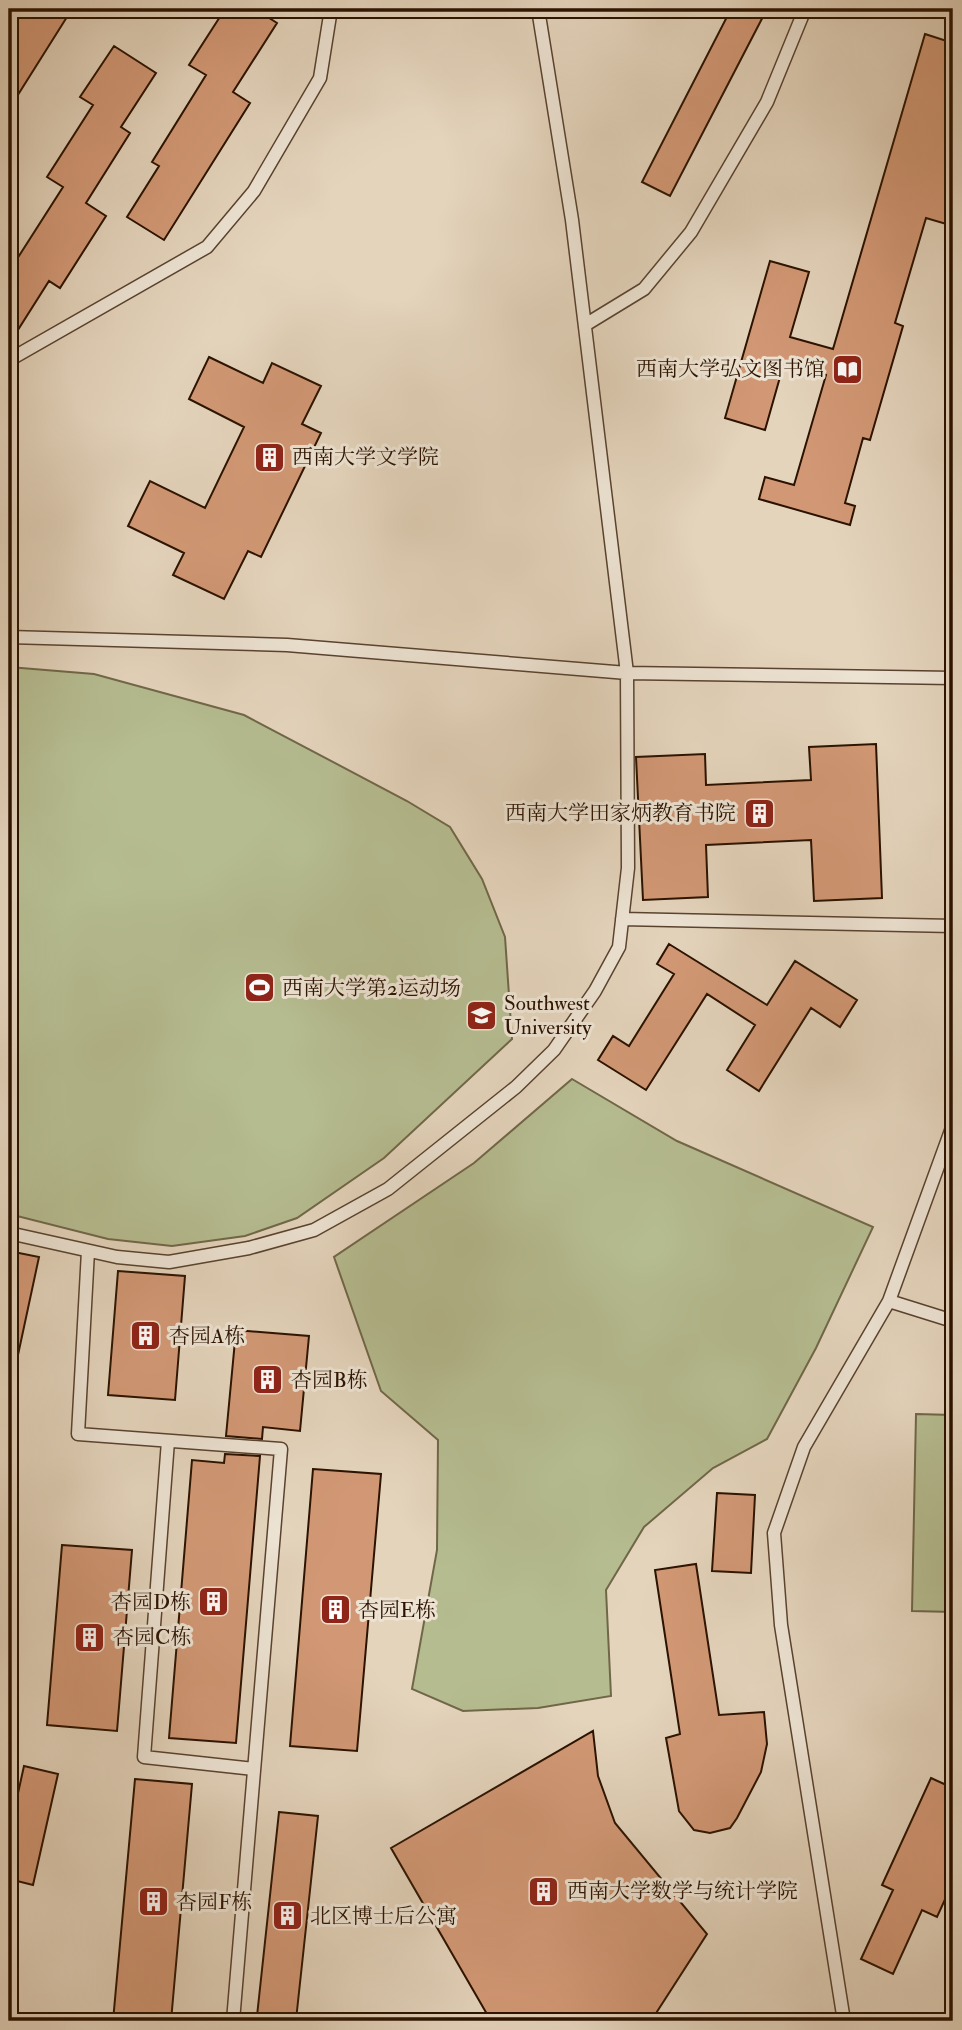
<svg xmlns="http://www.w3.org/2000/svg" width="962" height="2030" viewBox="0 0 962 2030" font-family="'IM FELL Double Pica','Noto Serif SC',serif">
	<style>
		.green { fill: #b5bc90; stroke: #706748; stroke-width: 2 }
		.building { fill: #d29875; stroke: #2b1200; stroke-width: 2 }
		.lines { fill: none; stroke-linecap: round; stroke-linejoin: round }
		.service-casing { stroke: #59422f; stroke-width: 15 }
		.service { stroke: #ede3d3; stroke-width: 12 }
		.labels { text-anchor: middle; dominant-baseline: central; stroke-width: 6; stroke-linejoin: round; paint-order: stroke }
		.poi-label { font-size: 21px; fill: #2b1200; stroke: #ede3d3; text-anchor: start }
	</style>
	<rect width="100%" height="100%" fill="#e4d4bc"/>
	<filter id="stains"><feTurbulence type="fractalNoise" baseFrequency=".00286" numOctaves="4"/><feColorMatrix values="0 0 0 0 .2 0 0 0 0 .09 0 0 0 0 .02 0 0 0 .5 -.17"/></filter>
	<radialGradient id="worn" r=".72"><stop offset=".6" stop-color="#630" stop-opacity="0"/><stop offset="1" stop-color="#630" stop-opacity=".3"/></radialGradient>
	<path class="green" d="M 9,667 L 94,674 L 244,715 L 407,801 L 450,827 L 482,879 L 505,937 L 512,1039 L 384,1158 L 297,1218 L 245,1236 L 172,1246 L 108,1239 L 9,1214 Z
		M 572,1079 L 677,1141 L 873,1227 L 816,1348 L 767,1439 L 713,1468 L 644,1527 L 606,1590 L 611,1696 L 538,1708 L 463,1711 L 412,1689 L 437,1550 L 438,1440 L 381,1391 L 334,1257 L 474,1163 Z
		M 916,1414 L 953,1415 L 953,1612 L 912,1611 Z"/>
	<path class="building" d="M 9,9 L 72,9 L 9,109 Z
		M 225,9 L 255,9 L 277,23 L 233,92 L 250,103 L 164,240 L 127,217 L 159,166 L 152,162 L 206,75 L 189,65 Z
		M 731,9 L 767,9 L 670,196 L 642,182 Z
		M 925,34 L 953,43 L 953,226 L 926,218 L 895,323 L 903,326 L 870,440 L 863,438 L 845,503 L 855,506 L 850,525 L 759,499 L 765,477 L 794,485 L 826,375 L 784,363 L 765,430 L 725,418 L 770,261 L 809,272 L 790,337 L 833,349 Z
		M 114,46 L 156,73 L 121,127 L 130,133 L 86,203 L 106,216 L 60,288 L 49,281 L 9,344 L 9,254 L 17,259 L 63,187 L 47,177 L 93,105 L 80,97 Z
		M 209,357 L 263,383 L 272,363 L 321,386 L 302,424 L 321,433 L 261,557 L 248,551 L 224,599 L 173,575 L 184,553 L 128,526 L 150,481 L 205,508 L 244,427 L 189,399 Z
		M 876,744 L 882,898 L 814,901 L 811,840 L 706,845 L 708,897 L 643,900 L 636,757 L 705,754 L 706,785 L 811,780 L 809,747 Z
		M 669,944 L 767,1005 L 795,961 L 857,1000 L 840,1027 L 811,1008 L 759,1091 L 727,1070 L 755,1025 L 707,994 L 646,1090 L 598,1060 L 613,1036 L 629,1046 L 674,974 L 657,964 Z
		M 9,1251 L 39,1257 L 18,1355 L 9,1354 Z
		M 118,1271 L 185,1276 L 175,1400 L 108,1395 Z
		M 236,1330 L 309,1336 L 300,1431 L 263,1427 L 262,1439 L 226,1436 Z
		M 225,1454 L 260,1456 L 236,1743 L 169,1738 L 192,1460 L 224,1463 Z
		M 313,1469 L 381,1474 L 357,1751 L 290,1746 Z
		M 717,1493 L 755,1495 L 751,1573 L 712,1571 Z
		M 62,1545 L 132,1550 L 117,1731 L 47,1725 Z
		M 696,1564 L 719,1715 L 764,1712 L 767,1744 L 761,1772 L 737,1818 L 730,1828 L 710,1833 L 694,1830 L 679,1811 L 666,1738 L 680,1734 L 655,1570 Z
		M 593,1731 L 598,1776 L 615,1823 L 707,1934 L 651,2021 L 491,2021 L 391,1848 Z
		M 24,1766 L 58,1774 L 33,1885 L 9,1879 L 9,1834 Z
		M 931,1778 L 953,1788 L 953,1882 L 937,1917 L 922,1910 L 893,1974 L 861,1959 L 893,1890 L 882,1885 Z
		M 135,1779 L 192,1784 L 171,2021 L 113,2021 Z
		M 279,1812 L 318,1816 L 296,2020 L 257,2016 Z"/>
	<g class="lines">
		<defs>
			<path id="service" d="M 585,325 L 644,289 L 691,232 L 767,102 L 805,9
				M 9,360 L 207,247 L 254,191 L 320,78 L 331,9
				M 9,637 L 287,645 L 627,673 L 953,678
				M 622,919 L 953,926
				M 9,1233 L 117,1257 L 169,1262 L 249,1248 L 314,1230 L 388,1189 L 516,1087 L 554,1050 L 595,991 L 619,947 L 628,868 L 627,673 L 572,220 L 538,9
				M 88,1251 L 78,1434 L 281,1449 L 233,2021
				M 889,1301 L 953,1321
				M 168,1441 L 144,1757 L 254,1769
				M 844,2021 L 781,1625 L 774,1533 L 804,1447 L 889,1301 L 953,1125"/>
		</defs>
		<use href="#service" class="service-casing"/>
		<use href="#service" class="service"/>
	</g>
	<defs>
		<symbol id="library-square" viewBox="-11 -11 22 22"><rect x="-9" y="-9" width="18" height="18" rx="4" fill="#8f2418" stroke="#ede3d3"/><path d="M-6-4Q-3-5.5-.7-3.5V5Q-3 3-6 4ZM6-4Q3-5.5 .7-3.5V5Q3 3 6 4Z" fill="#fff"/></symbol>
		<symbol id="building-square" viewBox="-11 -11 22 22"><rect x="-9" y="-9" width="18" height="18" rx="4" fill="#8f2418" stroke="#ede3d3"/><path d="M-4-6H4V6H1V3H-1V6H-4ZM-2.5-4.3h1.7v1.8h-1.7ZM.8-4.3h1.7v1.8H.8ZM-2.5-1h1.7V.8h-1.7ZM.8-1h1.7V.8H.8Z" fill="#fff"/></symbol>
		<symbol id="stadium-square" viewBox="-11 -11 22 22"><rect x="-9" y="-9" width="18" height="18" rx="4" fill="#8f2418" stroke="#ede3d3"/><path d="M0-5a6.5 5 0 1 0 0 10a6.5 5 0 1 0 0-10ZM-3.5-1.8h7v3.6h-7Z" fill="#fff"/></symbol>
		<symbol id="university-square" viewBox="-11 -11 22 22"><rect x="-9" y="-9" width="18" height="18" rx="4" fill="#8f2418" stroke="#ede3d3"/><path d="M0-5L7-2L0 1L-7-2ZM-4 1L0 2.5L4 1V4Q0 6-4 4Z" fill="#fff"/></symbol>
	</defs>
	<g fill-rule="evenodd">
		<use href="#library-square" x="830" y="352" width="35" height="35"/>
		<use href="#building-square" x="252" y="440" width="35" height="35"/>
		<use href="#building-square" x="742" y="796" width="35" height="35"/>
		<use href="#stadium-square" x="242" y="970" width="35" height="35"/>
		<use href="#university-square" x="464" y="998" width="35" height="35"/>
		<use href="#building-square" x="128" y="1318" width="35" height="35"/>
		<use href="#building-square" x="250" y="1362" width="35" height="35"/>
		<use href="#building-square" x="196" y="1584" width="35" height="35"/>
		<use href="#building-square" x="318" y="1592" width="35" height="35"/>
		<use href="#building-square" x="72" y="1620" width="35" height="35"/>
		<use href="#building-square" x="526" y="1874" width="35" height="35"/>
		<use href="#building-square" x="136" y="1884" width="35" height="35"/>
		<use href="#building-square" x="270" y="1898" width="35" height="35"/>
	</g>
	<g class="labels">
		<g class="poi-label">
			<text x="825" y="369" text-anchor="end">西南大学弘文图书馆</text>
			<text x="292" y="457">西南大学文学院</text>
			<text x="736" y="813" text-anchor="end">西南大学田家炳教育书院</text>
			<text x="282" y="988">西南大学第2运动场</text>
			<text x="504" y="1003">Southwest<tspan x="504" dy="24">University</tspan></text>
			<text x="169" y="1336">杏园A栋</text>
			<text x="291" y="1380">杏园B栋</text>
			<text x="191" y="1602" text-anchor="end">杏园D栋</text>
			<text x="358" y="1610">杏园E栋</text>
			<text x="113" y="1637">杏园C栋</text>
			<text x="567" y="1891">西南大学数学与统计学院</text>
			<text x="176" y="1902">杏园F栋</text>
			<text x="310" y="1916">北区博士后公寓</text>
		</g>
	</g>
	<rect width="962" height="2030" fill="none" stroke="#e4d4bc" stroke-width="35"/>
	<rect x="10" y="10" width="941" height="2009" fill="none" stroke="#2b1200" stroke-width="3.5"/>
	<rect x="18" y="18" width="927" height="1995" fill="none" stroke="#2b1200" stroke-width="2"/>
	<rect width="100%" height="100%" filter="url(#stains)"/>
	<rect width="100%" height="100%" fill="url(#worn)"/>
</svg>
